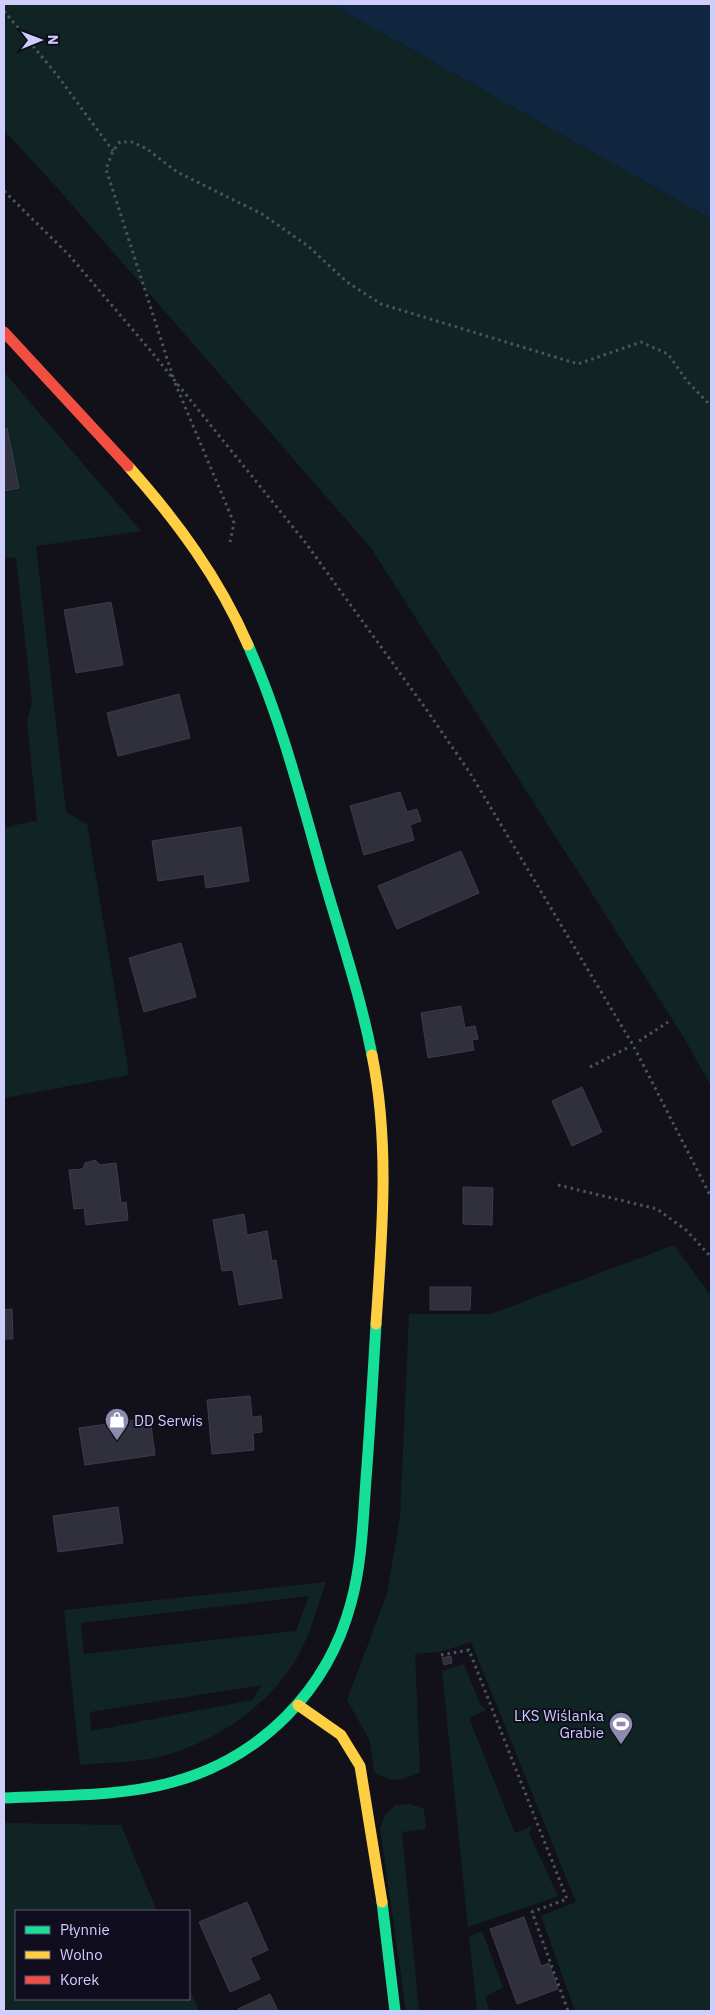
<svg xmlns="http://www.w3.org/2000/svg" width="715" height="2015" viewBox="0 0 715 2015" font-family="'IBM Plex Sans',sans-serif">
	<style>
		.green { fill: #112424; fill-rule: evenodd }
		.water { fill: #10263f }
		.building { fill: #302f3c; stroke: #3d3b4d }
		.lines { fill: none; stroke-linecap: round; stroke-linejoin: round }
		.path { stroke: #485661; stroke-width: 3; stroke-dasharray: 2.5 4; stroke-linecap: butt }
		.fast { stroke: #16e098; stroke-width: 11 }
		.slow { stroke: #ffcf43; stroke-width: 11 }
		.jam { stroke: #f24e42; stroke-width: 11 }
		.labels { text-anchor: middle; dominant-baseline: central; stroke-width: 4; stroke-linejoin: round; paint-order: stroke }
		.poi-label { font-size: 15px; fill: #cecdfc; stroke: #0f0d1e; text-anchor: start }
	</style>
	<rect width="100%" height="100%" fill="#12111a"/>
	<path class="green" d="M 4,4 L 331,4 L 711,219 L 711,1086 L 683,1036 L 371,548 L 60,191 L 4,130 Z
		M 4,372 L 141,531 L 36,546 L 66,812 L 87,824 L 129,1075 L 4,1098 L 4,828 L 37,820 L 27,722 L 32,703 L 16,558 L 4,557 Z
		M 674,1245 L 711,1296 L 711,2010 L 575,2011 L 541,1916 L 576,1902 L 471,1642 L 440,1652 L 415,1654 L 420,1772 C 402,1781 391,1783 374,1772 L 370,1741 L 347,1700 L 387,1594 L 400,1518 L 409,1314 L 491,1314 Z
		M 326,1582 C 319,1601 314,1621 306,1639 C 282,1698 219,1742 159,1757 C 134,1763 105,1762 80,1765 L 64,1610 ZM 309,1596 L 296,1631 L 84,1654 L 81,1623 ZM 262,1685 L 252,1700 L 91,1731 L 90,1712 Z
		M 464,1664 L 480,1704 L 486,1710 L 469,1718 L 515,1833 L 533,1826 L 529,1833 L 558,1896 L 468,1927 L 442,1671 Z
		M 410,1804 L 424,1809 L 426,1829 L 402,1832 L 419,2011 L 406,2011 L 380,1828 L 385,1815 L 396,1805 Z
		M 4,1823 L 121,1825 L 157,1911 L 16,1911 L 16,1999 L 189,1999 L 189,1987 L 199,2011 L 4,2011 Z
		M 482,1931 L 503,1987 L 485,1997 L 490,2011 L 477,2011 L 469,1936 Z"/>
	<path class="water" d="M 331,4 L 711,4 L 711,219 Z"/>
	<path class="building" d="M 7,428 L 19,488 L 4,491 L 4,429 Z
		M 111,602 L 123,665 L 76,673 L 64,610 Z
		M 179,694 L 190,738 L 118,756 L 107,713 Z
		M 400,792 L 407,812 L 417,809 L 421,821 L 410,825 L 414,840 L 364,855 L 350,806 Z
		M 241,827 L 249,881 L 206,888 L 204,874 L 158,881 L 152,841 Z
		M 461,851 L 479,893 L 397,929 L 378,886 Z
		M 181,943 L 196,997 L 144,1012 L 129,958 Z
		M 461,1006 L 465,1028 L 475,1026 L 478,1039 L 472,1040 L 474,1050 L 428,1058 L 421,1013 Z
		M 582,1087 L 602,1132 L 572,1146 L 552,1101 Z
		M 95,1160 L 100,1165 L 116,1163 L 121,1203 L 126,1202 L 128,1220 L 86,1225 L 84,1208 L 74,1209 L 69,1170 L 83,1169 L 85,1163 Z
		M 463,1187 L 493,1188 L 492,1225 L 463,1224 Z
		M 244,1214 L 247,1235 L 267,1231 L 272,1261 L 276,1260 L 282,1298 L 239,1305 L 233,1270 L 222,1271 L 213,1220 Z
		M 430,1287 L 471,1287 L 470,1310 L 430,1310 Z
		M 12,1309 L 13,1339 L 4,1339 L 4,1310 Z
		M 250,1396 L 252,1417 L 261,1416 L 262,1432 L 253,1433 L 254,1450 L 212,1454 L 207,1400 Z
		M 150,1418 L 155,1455 L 85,1465 L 79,1428 Z
		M 118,1507 L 123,1543 L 58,1552 L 53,1516 Z
		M 451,1656 L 452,1663 L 444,1665 L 442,1658 Z
		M 247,1902 L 268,1950 L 250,1958 L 260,1979 L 230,1992 L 199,1922 Z
		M 524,1917 L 541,1966 L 549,1963 L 558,1989 L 517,2004 L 490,1929 Z
		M 270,1994 L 278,2011 L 239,2011 L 238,2009 Z"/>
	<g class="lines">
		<path class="path" d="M 4,11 L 57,75 L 113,151
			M 4,191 L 69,255 L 150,350 L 305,542 L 426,709 L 470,773 L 633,1045 L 711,1197
			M 173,377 L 106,169 L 113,151 L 120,142 L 132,142 L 147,149 L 177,172 L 262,214 L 308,246 L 347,282 L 381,304 L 578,364 L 641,342 L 668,354 L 687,381 L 711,406
			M 175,383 L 234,523 L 230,542
			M 639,1041 L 668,1022
			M 590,1067 L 629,1047
			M 558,1185 L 657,1209 L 686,1230 L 711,1257
			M 441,1655 L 469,1650 L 567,1899 L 532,1912 L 568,2011"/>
		<path class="fast" d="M 248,645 C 281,719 301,798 323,876 C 340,935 360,994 372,1055
			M 4,1798 C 59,1795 120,1797 173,1782 C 261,1758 328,1690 351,1603 C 362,1563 363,1520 366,1479 C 370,1428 373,1376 376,1324
			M 382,1902 L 395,2011"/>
		<path class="slow" d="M 128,466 C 177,521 219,578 248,645
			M 372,1055 C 390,1143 382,1235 376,1324
			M 298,1705 L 341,1735 L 360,1766 L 382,1902"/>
		<path class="jam" d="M 4,332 L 128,466"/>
	</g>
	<defs>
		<symbol id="shop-pin" viewBox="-11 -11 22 30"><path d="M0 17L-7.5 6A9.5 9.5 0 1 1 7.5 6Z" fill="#8c8bad" stroke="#0f0d1e"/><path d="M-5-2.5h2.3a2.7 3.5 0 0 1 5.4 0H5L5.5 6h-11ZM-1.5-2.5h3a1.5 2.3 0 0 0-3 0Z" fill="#fff"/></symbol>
		<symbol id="stadium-pin" viewBox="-11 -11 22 30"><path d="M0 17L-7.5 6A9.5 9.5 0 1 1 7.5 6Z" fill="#8c8bad" stroke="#0f0d1e"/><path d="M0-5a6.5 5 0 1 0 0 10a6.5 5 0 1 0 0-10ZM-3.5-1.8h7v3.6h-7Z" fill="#fff"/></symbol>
	</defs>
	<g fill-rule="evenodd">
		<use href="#shop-pin" x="103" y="1406" width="28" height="38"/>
		<use href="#stadium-pin" x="607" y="1710" width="28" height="38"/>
	</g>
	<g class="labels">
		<g class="poi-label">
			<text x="134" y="1420">DD Serwis</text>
			<text x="604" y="1715" text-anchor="end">LKS Wiślanka<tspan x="604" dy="17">Grabie</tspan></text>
		</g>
	</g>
	<rect width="715" height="2015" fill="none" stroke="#cecdfc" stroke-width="10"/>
	<rect x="15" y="1910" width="175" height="90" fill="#0f0d1e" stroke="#5b5a77"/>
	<rect x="25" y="1926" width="25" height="8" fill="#16e098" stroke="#5b5a77"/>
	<text x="60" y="1935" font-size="15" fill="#cecdfc">Płynnie</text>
	<rect x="25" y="1951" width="25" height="8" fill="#ffcf43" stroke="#5b5a77"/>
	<text x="60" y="1960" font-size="15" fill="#cecdfc">Wolno</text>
	<rect x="25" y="1976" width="25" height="8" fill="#f24e42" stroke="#5b5a77"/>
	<text x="60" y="1985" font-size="15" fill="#cecdfc">Korek</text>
	<g transform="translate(40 40) rotate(89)" stroke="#0f0d1e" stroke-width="4" paint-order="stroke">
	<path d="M0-4L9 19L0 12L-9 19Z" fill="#cecdfc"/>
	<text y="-8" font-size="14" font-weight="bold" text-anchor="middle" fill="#cecdfc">N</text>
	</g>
</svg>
